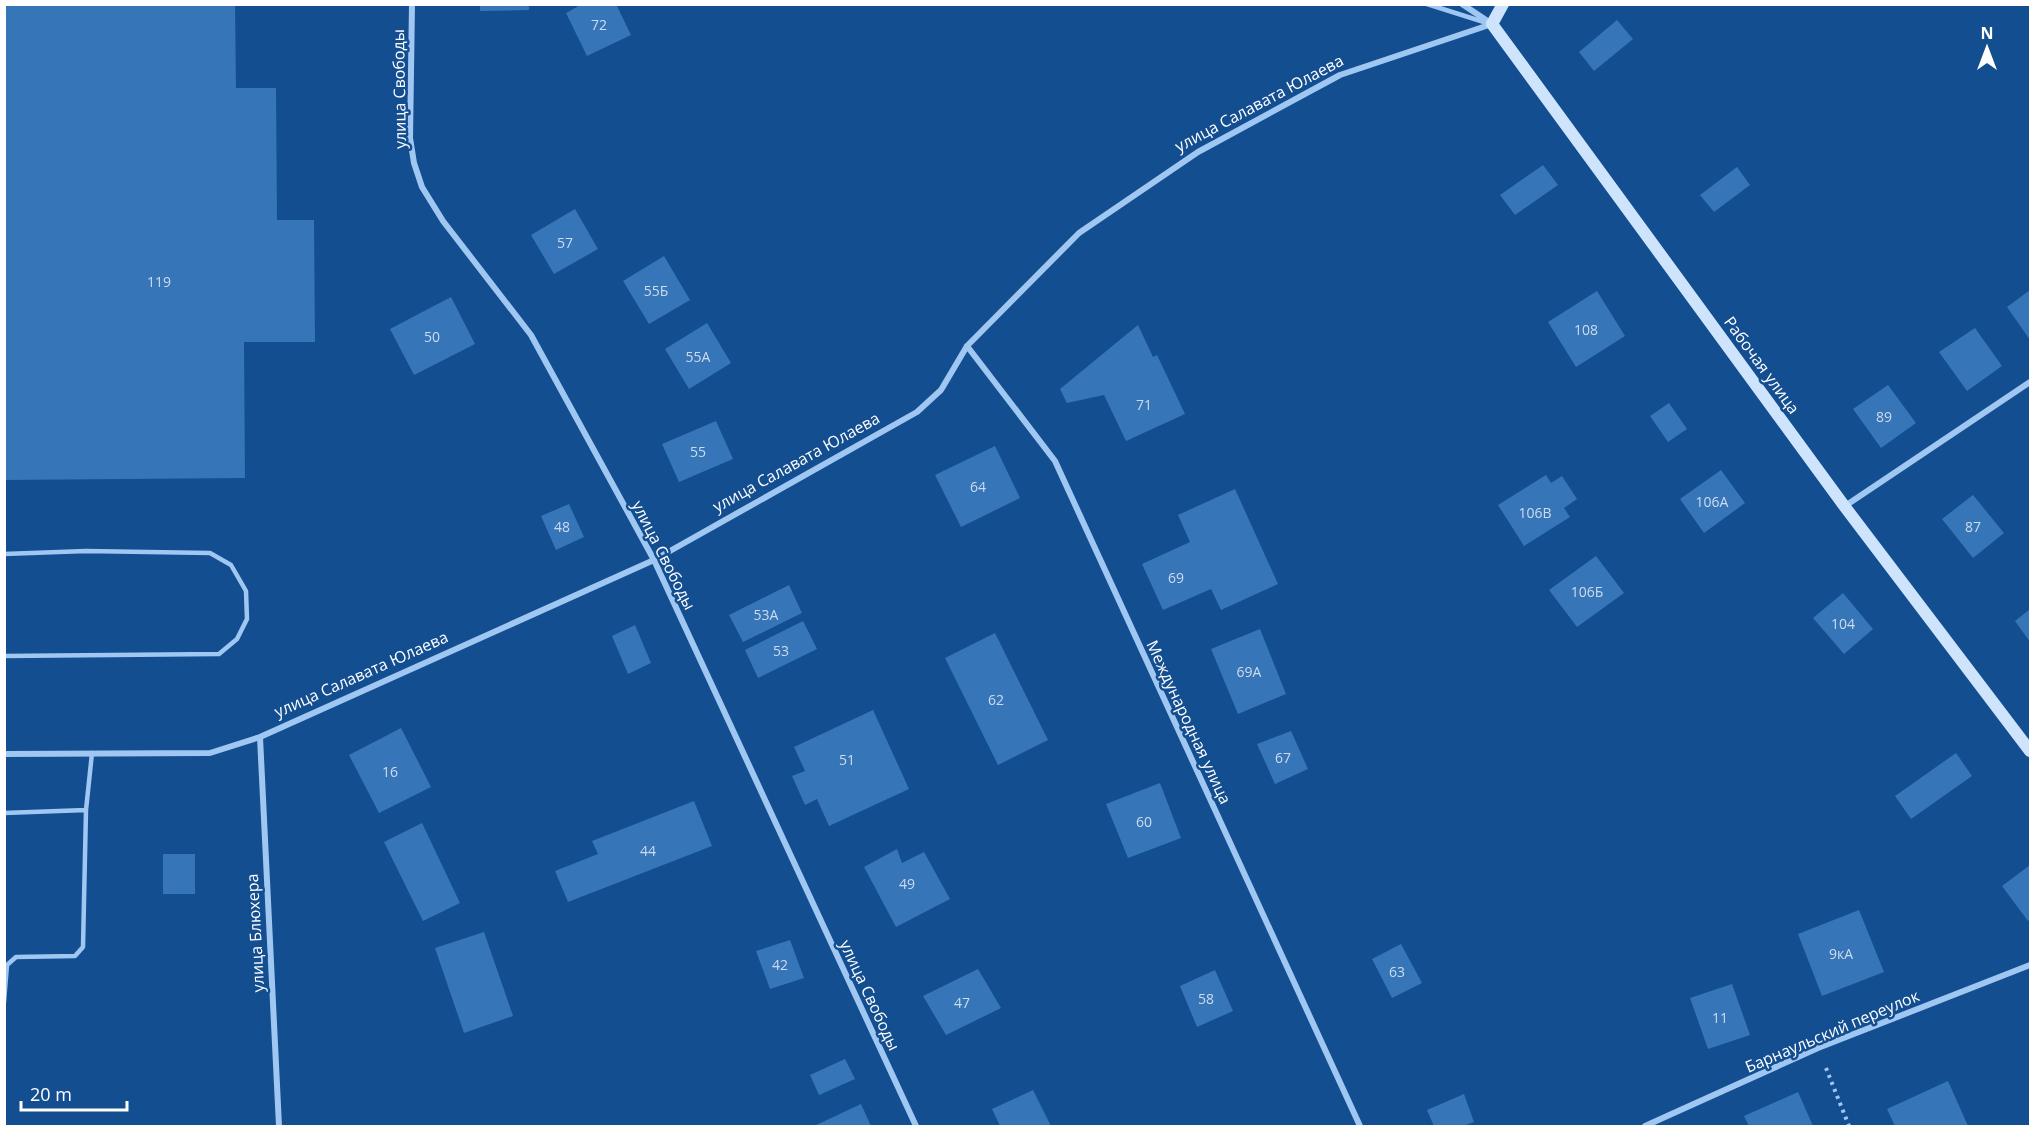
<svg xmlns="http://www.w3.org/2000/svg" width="2035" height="1131" viewBox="0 0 2035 1131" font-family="'Open Sans',sans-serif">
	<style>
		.building { fill: #3675b8 }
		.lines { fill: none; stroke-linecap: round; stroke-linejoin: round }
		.path { stroke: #9fc7f2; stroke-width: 4; stroke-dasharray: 3 4.5; stroke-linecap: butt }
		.lane { stroke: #9fc7f2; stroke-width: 4.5 }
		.street { stroke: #9fc7f2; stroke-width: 6 }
		.secondary { stroke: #cee3fc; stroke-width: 12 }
		.labels { text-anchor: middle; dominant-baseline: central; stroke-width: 5; stroke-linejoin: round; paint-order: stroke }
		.number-label { font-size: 14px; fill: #cddced }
		.street-label { font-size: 16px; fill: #fff; stroke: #134e91 }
	</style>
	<rect width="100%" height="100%" fill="#134e91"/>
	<path class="building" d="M 4,4 L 235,4 L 236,88 L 276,88 L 277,220 L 314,220 L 315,342 L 244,342 L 245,478 L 4,480 Z
		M 480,4 L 529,4 L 529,10 L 480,11 Z
		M 582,4 L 616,4 L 631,35 L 587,56 L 566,13 Z
		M 1617,20 L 1633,39 L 1594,71 L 1579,52 Z
		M 1543,165 L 1558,185 L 1515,215 L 1500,195 Z
		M 1737,167 L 1750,185 L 1714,212 L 1700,195 Z
		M 575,209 L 598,249 L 554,274 L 531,235 Z
		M 664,256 L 690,300 L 649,324 L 623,281 Z
		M 2030,290 L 2030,340 L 2007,307 Z
		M 1597,291 L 1625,336 L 1576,367 L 1548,322 Z
		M 451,297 L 475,344 L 414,375 L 390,329 Z
		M 707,323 L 731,363 L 689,389 L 665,349 Z
		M 1138,325 L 1153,357 L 1157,355 L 1185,414 L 1126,441 L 1104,395 L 1067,403 L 1060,389 Z
		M 1975,328 L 2002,366 L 1967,391 L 1939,352 Z
		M 1888,385 L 1916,423 L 1881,448 L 1853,409 Z
		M 1669,403 L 1687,429 L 1668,442 L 1650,416 Z
		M 716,421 L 733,459 L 679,482 L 662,444 Z
		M 995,446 L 1020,498 L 961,527 L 935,475 Z
		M 1721,470 L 1745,503 L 1704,533 L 1680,499 Z
		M 1546,475 L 1551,483 L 1562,476 L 1577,499 L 1564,508 L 1570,517 L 1524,546 L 1498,505 Z
		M 1235,489 L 1278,584 L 1221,610 L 1211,589 L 1163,610 L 1142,564 L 1190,542 L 1178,515 Z
		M 1973,495 L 2004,533 L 1973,558 L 1942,519 Z
		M 569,504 L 584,537 L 556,550 L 541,516 Z
		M 1596,556 L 1624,593 L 1577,627 L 1549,590 Z
		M 789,585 L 802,613 L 743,642 L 729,615 Z
		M 1843,593 L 1873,629 L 1844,654 L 1813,618 Z
		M 2030,609 L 2030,642 L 2015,621 Z
		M 803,621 L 817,649 L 758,678 L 745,650 Z
		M 635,625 L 651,663 L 628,674 L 612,636 Z
		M 1260,629 L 1286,694 L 1238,714 L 1211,649 Z
		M 995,633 L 1048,740 L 998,765 L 945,658 Z
		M 873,710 L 909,789 L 829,826 L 817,799 L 805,805 L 792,776 L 805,771 L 794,747 Z
		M 401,728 L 431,787 L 379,813 L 349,755 Z
		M 1291,731 L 1308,769 L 1275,784 L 1257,744 Z
		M 1956,753 L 1972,776 L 1911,819 L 1895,796 Z
		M 1160,783 L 1181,838 L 1128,858 L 1106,804 Z
		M 694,801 L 712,846 L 568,902 L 555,871 L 598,854 L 592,841 Z
		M 422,823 L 460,903 L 423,921 L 384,842 Z
		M 897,849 L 902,863 L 924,852 L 950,899 L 896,927 L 864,867 Z
		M 163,854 L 195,854 L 195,894 L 163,894 Z
		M 2030,865 L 2030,919 L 2028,921 L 2002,886 Z
		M 1859,910 L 1884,972 L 1822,996 L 1798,934 Z
		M 484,932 L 513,1016 L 464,1033 L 435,948 Z
		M 790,940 L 804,978 L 770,989 L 756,951 Z
		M 1401,944 L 1422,983 L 1392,998 L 1372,959 Z
		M 978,969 L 1001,1008 L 946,1035 L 923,996 Z
		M 1215,970 L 1233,1011 L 1197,1027 L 1180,986 Z
		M 1732,984 L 1750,1035 L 1708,1049 L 1690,998 Z
		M 845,1059 L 855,1079 L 819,1095 L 810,1075 Z
		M 1948,1081 L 1968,1126 L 1895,1126 L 1887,1109 Z
		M 1033,1090 L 1051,1126 L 1000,1126 L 992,1109 Z
		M 1798,1092 L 1813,1126 L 1749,1126 L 1744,1116 Z
		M 1464,1094 L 1474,1122 L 1463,1126 L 1434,1126 L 1427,1110 Z
		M 861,1104 L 871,1126 L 814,1126 Z"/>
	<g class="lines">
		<path class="path" d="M 1826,1068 L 1849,1126"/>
		<path class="lane" d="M 1427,4 L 1487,23
			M 4,554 L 86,551 L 210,553 L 231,565 L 246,591 L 247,619 L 237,639 L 219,654 L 4,656
			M 4,813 L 86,810
			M 4,1002 L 7,965 L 16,957 L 75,956 L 83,947 L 86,810 L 92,753"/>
		<path class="street" d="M 412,4 L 410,138 L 414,163 L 422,187 L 443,221 L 531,335 L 654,560 L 916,1126
			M 1462,4 L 1492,24
			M 967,346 L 1055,461 L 1360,1126
			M 1845,506 L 2030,382
			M 260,737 L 279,1126
			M 4,754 L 210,753 L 260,737 L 654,560 L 917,412 L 941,390 L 967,346 L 1079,233 L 1198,152 L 1340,75 L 1492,24
			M 1645,1126 L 1818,1048 L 2030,965"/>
		<path class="secondary" d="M 1503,4 L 1492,24 L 1845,507 L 2030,751"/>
	</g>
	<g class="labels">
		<g class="number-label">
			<text x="599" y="24">72</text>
			<text x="565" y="242">57</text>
			<text x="159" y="281">119</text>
			<text x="656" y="290">55Б</text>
			<text x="1586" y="329">108</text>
			<text x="432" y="336">50</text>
			<text x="698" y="356">55А</text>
			<text x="1144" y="404">71</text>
			<text x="1884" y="416">89</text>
			<text x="698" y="451">55</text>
			<text x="978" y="486">64</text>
			<text x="1712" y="501">106А</text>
			<text x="1535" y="512">106В</text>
			<text x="562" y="526">48</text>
			<text x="1973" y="526">87</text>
			<text x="1176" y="577">69</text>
			<text x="1587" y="591">106Б</text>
			<text x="766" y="614">53А</text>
			<text x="1843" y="623">104</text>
			<text x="781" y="650">53</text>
			<text x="1249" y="671">69А</text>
			<text x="996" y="699">62</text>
			<text x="1283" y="757">67</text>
			<text x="847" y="759">51</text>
			<text x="390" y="771">16</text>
			<text x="1144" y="821">60</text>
			<text x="648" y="850">44</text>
			<text x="907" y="883">49</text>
			<text x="1841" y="953">9кА</text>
			<text x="780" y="964">42</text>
			<text x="1397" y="971">63</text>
			<text x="1206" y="998">58</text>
			<text x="962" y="1002">47</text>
			<text x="1720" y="1017">11</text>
		</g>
		<g class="street-label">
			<text transform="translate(399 89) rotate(-91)">улица Свободы</text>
			<text transform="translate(1259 103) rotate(-28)">улица Салавата Юлаева</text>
			<text transform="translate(1762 365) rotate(54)">Рабочая улица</text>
			<text transform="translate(796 462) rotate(-29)">улица Салавата Юлаева</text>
			<text transform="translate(664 555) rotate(63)">улица Свободы</text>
			<text transform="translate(361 674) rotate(-24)">улица Салавата Юлаева</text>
			<text transform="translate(1189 722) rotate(65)">Международная улица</text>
			<text transform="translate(255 933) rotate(-93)">улица Блюхера</text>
			<text transform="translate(870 995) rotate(65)">улица Свободы</text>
			<text transform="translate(1832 1031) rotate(-23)">Барнаульский переулок</text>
		</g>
	</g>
	<rect width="2035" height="1131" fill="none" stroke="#ffffff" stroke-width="12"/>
	<g transform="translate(1987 48)" stroke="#134e91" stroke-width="4.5" paint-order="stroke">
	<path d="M0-4.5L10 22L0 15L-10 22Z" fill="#ffffff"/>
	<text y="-9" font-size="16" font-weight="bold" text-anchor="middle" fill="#ffffff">N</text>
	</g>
	<path d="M21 1101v9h106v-9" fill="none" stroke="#ffffff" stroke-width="3"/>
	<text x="30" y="1101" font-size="18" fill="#ffffff" stroke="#134e91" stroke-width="4.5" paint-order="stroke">20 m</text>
</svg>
